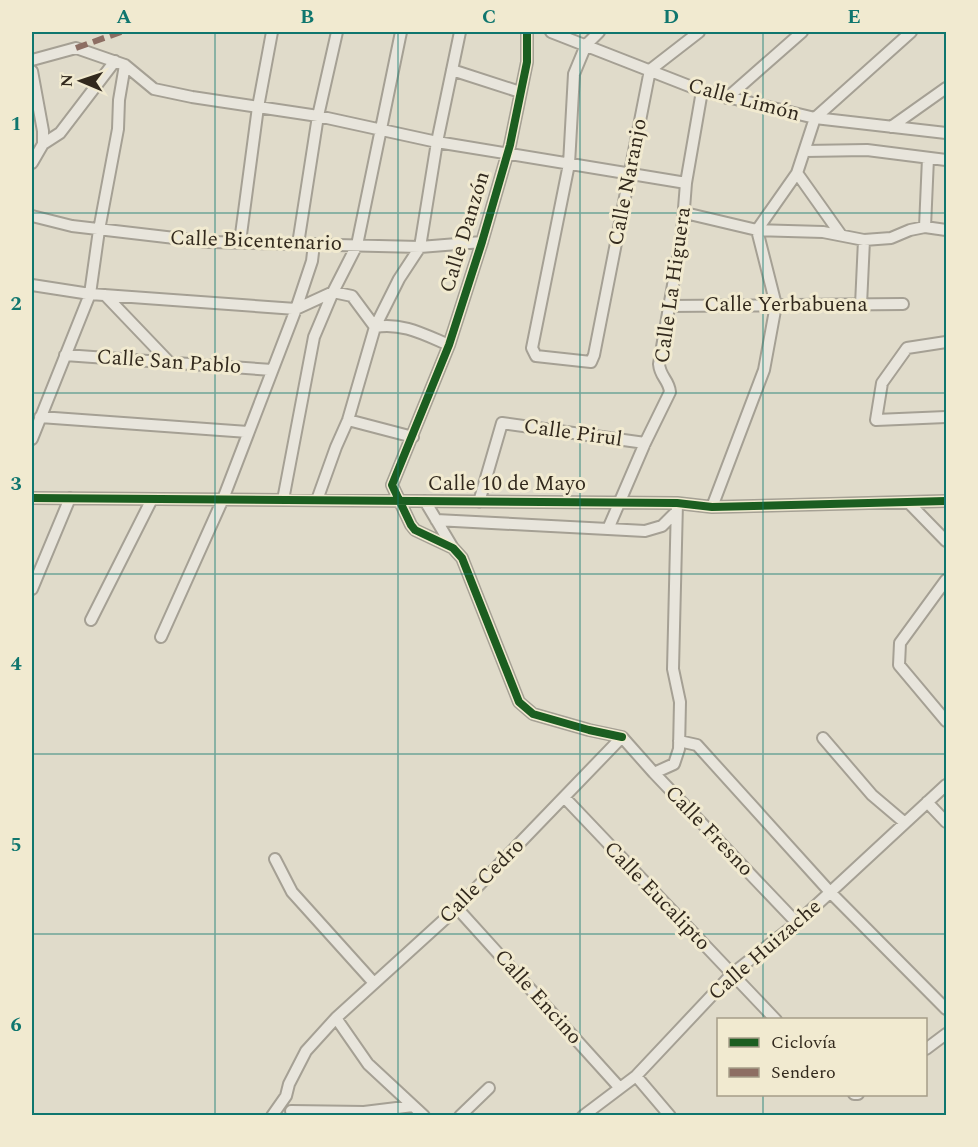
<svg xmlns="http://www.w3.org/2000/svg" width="978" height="1147" viewBox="0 0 978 1147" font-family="Spectral,serif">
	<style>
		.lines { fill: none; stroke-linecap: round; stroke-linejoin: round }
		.minor-casing { stroke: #a5a094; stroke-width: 14 }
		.minor { stroke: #e8e5dc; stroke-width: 10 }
		.quiet { stroke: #8d6e63; stroke-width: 6; stroke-dasharray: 12 6; stroke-linecap: butt }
		.cycleway-casing { stroke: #f1ead0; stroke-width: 11 }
		.cycleway { stroke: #1b5e20; stroke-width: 8 }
		.grid { fill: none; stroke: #0f766e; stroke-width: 1.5; stroke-opacity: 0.55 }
		.labels { text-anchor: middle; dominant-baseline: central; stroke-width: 6; stroke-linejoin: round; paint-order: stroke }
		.street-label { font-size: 21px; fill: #32291d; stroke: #f1ead0 }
		.neatline { fill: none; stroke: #0f766e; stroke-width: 2 }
		.grid-label { font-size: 20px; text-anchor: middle; font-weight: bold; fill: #0f766e }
	</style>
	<rect width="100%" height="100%" fill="#e0dbca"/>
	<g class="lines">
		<defs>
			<path id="minor" d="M 527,32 L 527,62 L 510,145 L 482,242 L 449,345 L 392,485 L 411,525 L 415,530 L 453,548 L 462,558 L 519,702 L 533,714 L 589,730 L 622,737
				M 551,32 L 702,91 L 815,118 L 946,133
				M 599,32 L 586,45 L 574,74 L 569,164 L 532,348 L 536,356 L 591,362 L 594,355 L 650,70 L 699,32
				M 32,60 L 76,48 L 125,65 L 154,89 L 192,97 L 318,116 L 437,142 L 686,183
				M 452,70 L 520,92
				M 32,71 L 43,131 L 43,144 L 32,163
				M 727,98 L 802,32
				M 891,127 L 946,88
				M 43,144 L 60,133 L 115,61
				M 805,151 L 867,150 L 946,160
				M 797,173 L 841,235
				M 685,213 L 757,230 L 823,232 L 864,240 L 891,238 L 910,230 L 925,227 L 946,230
				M 32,216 L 72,226 L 209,242 L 420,247 L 482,242
				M 925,227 L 928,158
				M 240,242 L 258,107 L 272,32
				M 298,244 L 318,116 L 337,32
				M 32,285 L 90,294 L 296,309 L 333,292 L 352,296 L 375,327
				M 105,295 L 170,363
				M 861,305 L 864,240
				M 669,306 L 903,304
				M 375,327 C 402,322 425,335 449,345
				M 946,342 L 907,348 L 882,383 L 876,420 L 946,417
				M 65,355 L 272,370
				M 40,417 L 248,432
				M 348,420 L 413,437
				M 32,439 L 90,294 L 99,230 L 118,129 L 119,100 L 125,65
				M 32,498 L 677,503 L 712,507 L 946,501
				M 283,500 L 314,337 L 333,292 L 357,245 L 401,32
				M 317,500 L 336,447 L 348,420 L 375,327 L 399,279 L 420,247 L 437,142 L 460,32
				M 425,501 L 453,548
				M 479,502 L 502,423 L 645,443
				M 908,502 L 946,541
				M 712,507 L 764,370 L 776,305 L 757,230 L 797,173 L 815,118 L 911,32
				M 436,520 L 608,529 L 645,443 L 670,392 C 669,380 660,377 659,364 L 682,234 L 686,183 L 702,91
				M 608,529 L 645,531 L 662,526 L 676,512
				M 946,580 L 900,643 L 899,665 L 946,721
				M 32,589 L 70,498
				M 91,620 L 152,499
				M 161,637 L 223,499 L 296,309 L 312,261 L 314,244
				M 622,737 L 654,773 L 797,923
				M 823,738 L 872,795 L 905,823
				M 679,741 L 697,745 L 830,892 L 946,1009
				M 654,773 L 674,764 L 679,749 L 680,702 L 673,669 L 677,503
				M 564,797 L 776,1020
				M 927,802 L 946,822
				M 275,859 L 292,892 L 374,983
				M 457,908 L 619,1087
				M 336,1018 L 368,1064 L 424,1116
				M 926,1049 L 946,1034
				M 636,1076 L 670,1116
				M 854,1094 L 858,1094
				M 291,1111 L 364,1112 L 413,1106
				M 272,1116 L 286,1096 L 289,1084 L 306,1051 L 336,1018 L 457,908 L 622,737
				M 460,1116 L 489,1088
				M 583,1116 L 636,1076 L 732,974 L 797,923 L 946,785"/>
		</defs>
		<use href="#minor" class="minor-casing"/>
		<use href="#minor" class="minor"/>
		<path class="quiet" d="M 76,48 L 121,32"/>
		<defs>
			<path id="cycleway" d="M 527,32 L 527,62 L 510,145 L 482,242 L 449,345 L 392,485 L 411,525 L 415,530 L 453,548 L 462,558 L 519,702 L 533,714 L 589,730 L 622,737
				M 32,498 L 677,503 L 712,507 L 946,501"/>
		</defs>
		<use href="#cycleway" class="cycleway-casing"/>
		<use href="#cycleway" class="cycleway"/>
	</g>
	<path class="grid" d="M 215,32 L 215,1116M 398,32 L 398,1116M 580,32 L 580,1116M 763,32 L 763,1020M 32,213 L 946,213M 32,393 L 946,393M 32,574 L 946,574M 32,754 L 946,754M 32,934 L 946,934M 763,1094 L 763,1116"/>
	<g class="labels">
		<g class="street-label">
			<text transform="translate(744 100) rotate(15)">Calle Limón</text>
			<text transform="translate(628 182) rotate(-79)">Calle Naranjo</text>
			<text transform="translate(465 232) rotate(-73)">Calle Danzón</text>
			<text transform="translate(256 241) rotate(2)">Calle Bicentenario</text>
			<text transform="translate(673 285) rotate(-82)">Calle La Higuera</text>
			<text x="786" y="305">Calle Yerbabuena</text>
			<text transform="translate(169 362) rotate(4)">Calle San Pablo</text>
			<text transform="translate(573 433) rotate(8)">Calle Pirul</text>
			<text x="507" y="484">Calle 10 de Mayo</text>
			<text transform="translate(709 831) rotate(46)">Calle Fresno</text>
			<text transform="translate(482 881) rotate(-45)">Calle Cedro</text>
			<text transform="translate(657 896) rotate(46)">Calle Eucalipto</text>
			<text transform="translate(765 950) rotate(-41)">Calle Huizache</text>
			<text transform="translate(538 997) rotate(48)">Calle Encino</text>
		</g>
	</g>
	<rect width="978" height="1147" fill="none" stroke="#f1ead0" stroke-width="66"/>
	<rect x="717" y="1018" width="210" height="78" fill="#f1ead0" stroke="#a59d88" stroke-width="1.5"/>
	<rect x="729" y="1038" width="30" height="9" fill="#1b5e20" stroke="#a59d88" stroke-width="1.5"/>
	<text x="771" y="1048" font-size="18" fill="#32291d">Ciclovía</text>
	<rect x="729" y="1068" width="30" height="9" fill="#8d6e63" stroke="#a59d88" stroke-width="1.5"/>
	<text x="771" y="1078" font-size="18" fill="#32291d">Sendero</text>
	<g transform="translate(81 81) rotate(272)" stroke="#f1ead0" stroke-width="4.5" paint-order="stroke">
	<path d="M0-4.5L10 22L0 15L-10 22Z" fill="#32291d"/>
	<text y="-9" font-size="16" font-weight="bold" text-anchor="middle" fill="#32291d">N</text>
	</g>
	<rect x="33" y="33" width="912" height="1081" class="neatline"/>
	<g class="grid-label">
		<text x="124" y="23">A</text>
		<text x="307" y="23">B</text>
		<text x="489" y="23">C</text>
		<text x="671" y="23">D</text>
		<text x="854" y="23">E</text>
		<text x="16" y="130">1</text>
		<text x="16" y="310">2</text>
		<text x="16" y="490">3</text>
		<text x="16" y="670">4</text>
		<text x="16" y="851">5</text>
		<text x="16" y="1031">6</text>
	</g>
</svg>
